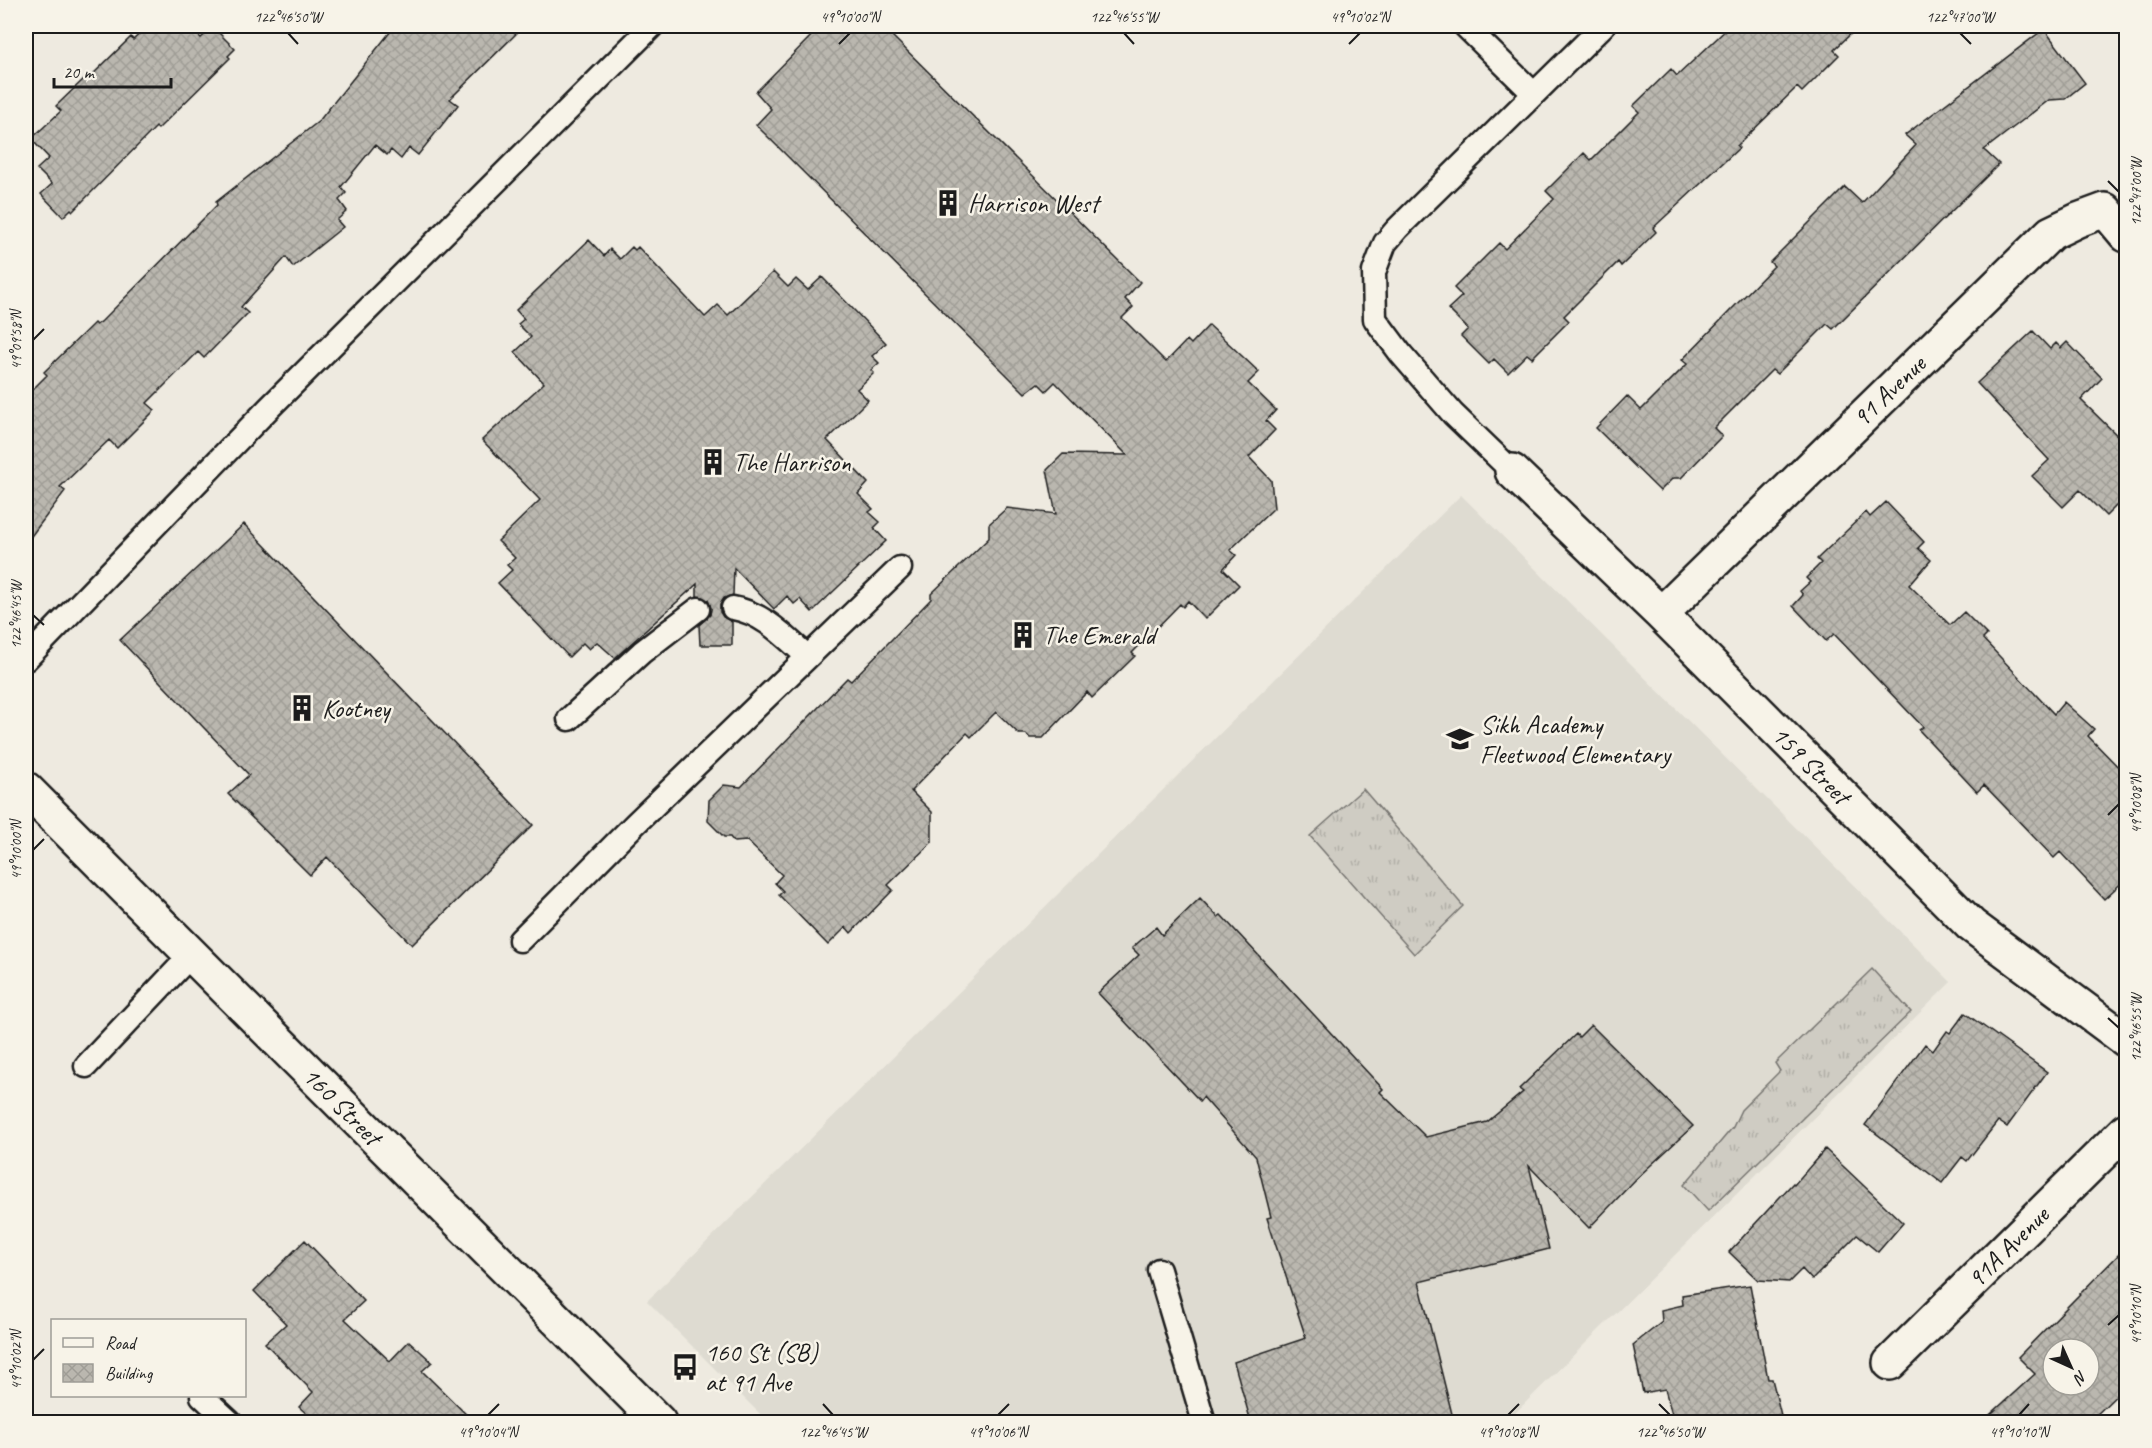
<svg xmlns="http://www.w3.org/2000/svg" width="2152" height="1448" viewBox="0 0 2152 1448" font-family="Caveat,sans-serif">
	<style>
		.built { fill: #dedbd1 }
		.grass { fill: url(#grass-tufts); stroke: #767470; stroke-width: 1.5 }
		.building { fill: url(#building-cross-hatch); stroke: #1c1c1c; stroke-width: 1.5; fill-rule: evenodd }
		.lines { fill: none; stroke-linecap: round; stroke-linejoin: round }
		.lane-casing { stroke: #1c1c1c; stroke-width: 27 }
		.street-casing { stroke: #1c1c1c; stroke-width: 38 }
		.secondary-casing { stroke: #1c1c1c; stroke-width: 38 }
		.lane { stroke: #f7f3e8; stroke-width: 22 }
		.street { stroke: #f7f3e8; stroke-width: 33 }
		.secondary { stroke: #f7f3e8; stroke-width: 33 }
		.ticks { fill: none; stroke: #1c1c1c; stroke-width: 2 }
		.labels { text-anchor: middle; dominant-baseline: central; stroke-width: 5; stroke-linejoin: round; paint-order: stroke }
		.poi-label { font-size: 26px; fill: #1c1c1c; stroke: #f7f3e8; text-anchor: start }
		.street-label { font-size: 26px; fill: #1c1c1c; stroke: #f7f3e8 }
		.neatline { fill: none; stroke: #1c1c1c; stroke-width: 2 }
		.ticks-label { font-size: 15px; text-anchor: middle; fill: #1c1c1c }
	</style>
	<defs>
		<pattern id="grass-tufts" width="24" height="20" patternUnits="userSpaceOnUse" patternTransform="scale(1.5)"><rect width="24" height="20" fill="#cfccc3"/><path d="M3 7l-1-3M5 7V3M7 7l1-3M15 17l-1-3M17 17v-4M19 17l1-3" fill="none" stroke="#b1afa7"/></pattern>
		<pattern id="building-cross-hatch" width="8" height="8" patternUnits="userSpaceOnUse" patternTransform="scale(1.5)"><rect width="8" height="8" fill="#bab7af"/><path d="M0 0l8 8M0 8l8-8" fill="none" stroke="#9f9d96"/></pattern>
	</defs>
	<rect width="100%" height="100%" fill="#eeeae0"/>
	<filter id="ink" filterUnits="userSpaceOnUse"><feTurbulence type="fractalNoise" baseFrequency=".0167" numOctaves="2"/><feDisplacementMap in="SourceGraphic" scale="12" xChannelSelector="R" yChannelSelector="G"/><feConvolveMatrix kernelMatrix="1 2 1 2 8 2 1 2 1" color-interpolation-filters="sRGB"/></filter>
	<g filter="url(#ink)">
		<path class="built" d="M 1461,495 L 1951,982 L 1506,1422 L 768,1422 L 647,1301 Z"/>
		<path class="grass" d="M 1363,789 L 1463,906 L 1414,954 L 1310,836 Z
			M 1872,969 L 1911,1012 L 1708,1211 L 1684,1185 L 1733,1127 L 1741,1110 L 1780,1071 L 1775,1063 Z"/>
		<path class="building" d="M 148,26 L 188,26 L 201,38 L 213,27 L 235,49 L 228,56 L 230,58 L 158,129 L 156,127 L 73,211 L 71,209 L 63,217 L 41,194 L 52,184 L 37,169 L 49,158 L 31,139 L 61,111 L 56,106 L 86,77 L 88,79 L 131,37 L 133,40 Z
			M 395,26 L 524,26 L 450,99 L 458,105 L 418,155 L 409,148 L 401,159 L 391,150 L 387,155 L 375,145 L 341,187 L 346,193 L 339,200 L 347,211 L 337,220 L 343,227 L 293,267 L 286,257 L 241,307 L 248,313 L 204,358 L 198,352 L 147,403 L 155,410 L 117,448 L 109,440 L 60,487 L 65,491 L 26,543 L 26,396 L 47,375 L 44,372 L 94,323 L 96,325 L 101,322 L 217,205 L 216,202 L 319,121 Z
			M 821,26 L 882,26 L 1140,282 L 1125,299 L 1133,307 L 1122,318 L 1166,362 L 1187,340 L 1191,344 L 1209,325 L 1259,372 L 1248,383 L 1276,410 L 1266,421 L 1275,430 L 1249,457 L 1271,480 L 1274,508 L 1230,550 L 1236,555 L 1223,569 L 1239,585 L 1205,619 L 1188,601 L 1183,607 L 1180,604 L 1132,653 L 1135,656 L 1092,698 L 1087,692 L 1043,738 L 1030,738 L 1026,734 L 1019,734 L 996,712 L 971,737 L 967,733 L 911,791 L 932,812 L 932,842 L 888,885 L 893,890 L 851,933 L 846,927 L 828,945 L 779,895 L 783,891 L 775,883 L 782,875 L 747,841 L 734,842 L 730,837 L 724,837 L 708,821 L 709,800 L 724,785 L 741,787 L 847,678 L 851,681 L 931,599 L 931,594 L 989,538 L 989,524 L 1007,508 L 1056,514 L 1047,470 L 1063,454 L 1127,455 L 1055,382 L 1046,391 L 1038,383 L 1025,393 L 756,125 L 771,109 L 756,92 Z
			M 1730,26 L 1859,26 L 1834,50 L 1839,55 L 1802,92 L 1797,87 L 1737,146 L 1739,148 L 1653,228 L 1656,232 L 1621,266 L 1618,262 L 1564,316 L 1569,321 L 1532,358 L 1527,354 L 1508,373 L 1494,359 L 1489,364 L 1461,336 L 1468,329 L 1448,309 L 1462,296 L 1454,288 L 1499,243 L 1505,249 L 1554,199 L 1546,191 L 1584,153 L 1591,160 L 1639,112 L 1633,106 L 1671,69 L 1677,76 Z
			M 2044,29 L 2085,83 L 2065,99 L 2049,100 L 1984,150 L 1999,164 L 1833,329 L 1827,324 L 1777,374 L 1772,370 L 1714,428 L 1722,436 L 1681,478 L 1673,478 L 1660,491 L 1596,428 L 1627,396 L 1641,410 L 1687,364 L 1682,360 L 1774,266 L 1770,262 L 1845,187 L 1862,203 L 1916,145 L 1905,135 Z
			M 589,240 L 604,256 L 610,249 L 620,259 L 632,247 L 635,250 L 638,247 L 705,317 L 718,305 L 728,315 L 773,272 L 788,287 L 796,279 L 808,290 L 822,277 L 886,343 L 872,356 L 879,363 L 871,370 L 874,373 L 857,389 L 868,400 L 827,440 L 868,483 L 858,494 L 873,509 L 869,512 L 880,522 L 874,528 L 886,541 L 812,612 L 800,599 L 794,604 L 787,596 L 774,609 L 734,568 L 733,595 L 724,598 L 720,605 L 720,612 L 723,617 L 732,622 L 732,645 L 700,645 L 699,625 L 710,615 L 711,608 L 708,600 L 697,596 L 697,584 L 615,658 L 597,642 L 589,649 L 583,643 L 569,657 L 498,583 L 512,570 L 507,565 L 515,558 L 498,541 L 540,500 L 482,440 L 544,383 L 515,352 L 531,337 L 518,324 L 524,319 L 516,310 Z
			M 2033,331 L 2050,349 L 2056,343 L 2061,348 L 2067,342 L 2102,378 L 2081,400 L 2127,445 L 2127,495 L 2106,516 L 2080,490 L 2063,507 L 2032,476 L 2049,460 L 1977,383 Z
			M 1886,502 L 1924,542 L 1918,548 L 1931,560 L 1909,585 L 1950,625 L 1964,612 L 1987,635 L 1983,639 L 2054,714 L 2064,702 L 2094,729 L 2088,736 L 2127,776 L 2127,878 L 2104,899 L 2060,852 L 2054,858 L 1984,785 L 1977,792 L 1919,730 L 1923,727 L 1834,634 L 1826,641 L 1793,606 L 1803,595 L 1800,591 L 1810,582 L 1806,578 L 1821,563 L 1817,559 L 1866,512 L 1870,517 Z
			M 244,524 L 533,825 L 412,945 L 327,857 L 310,875 L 228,794 L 249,775 L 120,640 Z
			M 1200,898 L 1218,917 L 1221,915 L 1383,1089 L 1380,1092 L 1426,1137 L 1487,1122 L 1523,1092 L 1519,1089 L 1576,1034 L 1579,1037 L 1591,1025 L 1693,1126 L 1637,1178 L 1589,1228 L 1529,1166 L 1549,1249 L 1419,1282 L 1454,1422 L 1251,1422 L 1234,1362 L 1306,1338 L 1267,1218 L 1271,1217 L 1256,1157 L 1203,1097 L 1200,1101 L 1098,993 L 1139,955 L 1132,948 L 1156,927 L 1162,935 Z
			M 1965,1013 L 2047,1072 L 2007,1127 L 1998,1121 L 1967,1161 L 1962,1157 L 1942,1183 L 1865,1125 L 1925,1044 L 1933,1051 L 1947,1031 L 1950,1033 Z
			M 1825,1149 L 1903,1223 L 1878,1252 L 1857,1235 L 1812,1280 L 1802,1269 L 1789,1282 L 1758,1280 L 1729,1252 L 1793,1183 L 1794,1185 Z
			M 305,1240 L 364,1301 L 345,1319 L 390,1361 L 409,1341 L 432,1362 L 422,1371 L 474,1422 L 316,1422 L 299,1407 L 313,1392 L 265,1343 L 286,1324 L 254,1291 Z
			M 2127,1246 L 2127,1385 L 2089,1422 L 1982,1422 L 2035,1374 L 2018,1357 ZM 2053,1349 L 2089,1349 L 2089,1385 L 2053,1385 Z
			M 1750,1285 L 1768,1379 L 1772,1379 L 1781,1415 L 1772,1416 L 1774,1422 L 1674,1422 L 1665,1389 L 1643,1393 L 1633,1345 L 1662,1322 L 1661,1310 L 1683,1305 L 1682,1295 Z"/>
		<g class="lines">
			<defs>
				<path id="lane" d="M 1465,26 L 1534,94
					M 1512,471 L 1453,414 L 1401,354 L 1375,319 L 1374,272 L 1385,243 L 1397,229 L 1603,26
					M 733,608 C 763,613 785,637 808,657
					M 26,659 L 268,409 L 652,26
					M 569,719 L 642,652 L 698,609
					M 520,940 L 635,824 L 900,568
					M 86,1066 L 191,955
					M 1159,1270 L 1204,1422
					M 202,1396 L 230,1422"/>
				<path id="street" d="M 1512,471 L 1661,614 L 1971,925 L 2126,1040
					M 1661,614 L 2051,233 L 2078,220 L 2105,210 L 2126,235
					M 1890,1363 L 2126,1130"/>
				<path id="secondary" d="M 26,789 L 659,1422"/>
			</defs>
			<use href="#lane" class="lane-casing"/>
			<use href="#street" class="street-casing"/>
			<use href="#secondary" class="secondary-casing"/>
			<use href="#lane" class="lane"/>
			<use href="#street" class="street"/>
			<use href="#secondary" class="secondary"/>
		</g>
	</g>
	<path class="ticks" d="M 288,33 L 298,44M 1124,33 L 1134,44M 1960,33 L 1971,44M 839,44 L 850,33M 1349,44 L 1360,33M 2108,181 L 2119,192M 33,340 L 44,329M 33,615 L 44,625M 2108,815 L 2119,804M 33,850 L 44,839M 2108,1018 L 2119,1028M 2108,1325 L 2119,1315M 33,1360 L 44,1349M 823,1404 L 833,1415M 1659,1404 L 1670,1415M 488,1415 L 499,1404M 998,1415 L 1009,1404M 1508,1415 L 1519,1404M 2019,1415 L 2029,1404"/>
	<defs>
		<symbol id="building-bare" viewBox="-9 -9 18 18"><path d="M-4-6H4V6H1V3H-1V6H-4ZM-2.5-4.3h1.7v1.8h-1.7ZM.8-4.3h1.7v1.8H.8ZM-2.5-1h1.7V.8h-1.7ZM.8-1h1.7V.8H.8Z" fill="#1c1c1c" stroke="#f7f3e8" stroke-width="2.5" paint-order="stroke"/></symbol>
		<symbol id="school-bare" viewBox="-9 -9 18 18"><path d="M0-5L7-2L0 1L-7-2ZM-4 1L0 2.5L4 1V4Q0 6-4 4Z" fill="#1c1c1c" stroke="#f7f3e8" stroke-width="2.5" paint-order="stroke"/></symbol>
		<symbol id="bus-bare" viewBox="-9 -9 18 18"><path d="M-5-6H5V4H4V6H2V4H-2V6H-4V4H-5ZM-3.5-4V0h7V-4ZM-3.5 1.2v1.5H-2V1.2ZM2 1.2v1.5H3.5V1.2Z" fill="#1c1c1c" stroke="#f7f3e8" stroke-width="2.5" paint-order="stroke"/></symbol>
	</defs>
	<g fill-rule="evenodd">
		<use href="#building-bare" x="929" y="184" width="38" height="38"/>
		<use href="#building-bare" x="694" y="443" width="38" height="38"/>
		<use href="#building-bare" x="1004" y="616" width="38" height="38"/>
		<use href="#building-bare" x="283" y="689" width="38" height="38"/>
		<use href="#school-bare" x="1441" y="720" width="38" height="38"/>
		<use href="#bus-bare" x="666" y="1348" width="38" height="38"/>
	</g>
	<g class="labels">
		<g class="poi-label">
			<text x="968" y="203">Harrison West</text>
			<text x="733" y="462">The Harrison</text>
			<text x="1043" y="635">The Emerald</text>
			<text x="322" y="708">Kootney</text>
			<text x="1480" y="724">Sikh Academy<tspan x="1480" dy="30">Fleetwood Elementary</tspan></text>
			<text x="705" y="1352">160 St (SB)<tspan x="705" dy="30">at 91 Ave</tspan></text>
		</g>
		<g class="street-label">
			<text transform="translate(1889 391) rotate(-44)">91 Avenue</text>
			<text transform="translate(1811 765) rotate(45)">159 Street</text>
			<text transform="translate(342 1106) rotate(45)">160 Street</text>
			<text transform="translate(2008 1247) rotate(-45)">91A Avenue</text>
		</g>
	</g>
	<rect width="2152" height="1448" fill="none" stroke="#f7f3e8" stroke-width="66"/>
	<rect x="51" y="1319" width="195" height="78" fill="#f7f3e8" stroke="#9f9d96" stroke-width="1.5"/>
	<rect x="63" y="1338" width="30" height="9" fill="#f7f3e8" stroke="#9f9d96" stroke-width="1.5"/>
	<text x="105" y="1349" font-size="18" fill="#1c1c1c">Road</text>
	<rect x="63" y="1364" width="30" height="18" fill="url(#building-cross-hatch)" stroke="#9f9d96" stroke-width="1.5"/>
	<text x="105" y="1379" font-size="18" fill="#1c1c1c">Building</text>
	<g transform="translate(2071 1367) rotate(135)"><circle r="28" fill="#f7f3e8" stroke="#9f9d96" stroke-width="1.5"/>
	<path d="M0-4.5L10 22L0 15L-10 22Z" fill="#1c1c1c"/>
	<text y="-9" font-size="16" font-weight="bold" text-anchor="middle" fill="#1c1c1c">N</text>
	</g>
	<path d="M54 78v9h117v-9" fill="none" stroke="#1c1c1c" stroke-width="3"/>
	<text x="63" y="78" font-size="18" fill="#1c1c1c" stroke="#f7f3e8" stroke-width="4.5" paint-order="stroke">20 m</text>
	<rect x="33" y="33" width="2086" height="1382" class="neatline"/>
	<g class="ticks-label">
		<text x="288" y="22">122°46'50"W</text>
		<text x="850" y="22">49°10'00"N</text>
		<text x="1124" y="22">122°46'55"W</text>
		<text x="1360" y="22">49°10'02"N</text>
		<text x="1960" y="22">122°47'00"W</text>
		<text transform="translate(2136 192) rotate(-90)" y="5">122°47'00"W</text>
		<text transform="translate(16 340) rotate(-90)" y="5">49°09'58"N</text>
		<text transform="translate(16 615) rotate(-90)" y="5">122°46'45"W</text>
		<text transform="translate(2136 804) rotate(-90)" y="5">49°10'08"N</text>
		<text transform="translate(16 850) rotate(-90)" y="5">49°10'00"N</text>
		<text transform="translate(2136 1028) rotate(-90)" y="5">122°46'55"W</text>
		<text transform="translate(2136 1315) rotate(-90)" y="5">49°10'10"N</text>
		<text transform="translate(16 1360) rotate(-90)" y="5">49°10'02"N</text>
		<text x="488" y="1437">49°10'04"N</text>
		<text x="833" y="1437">122°46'45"W</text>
		<text x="998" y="1437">49°10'06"N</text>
		<text x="1508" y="1437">49°10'08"N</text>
		<text x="1670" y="1437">122°46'50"W</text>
		<text x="2019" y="1437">49°10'10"N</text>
	</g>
</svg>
